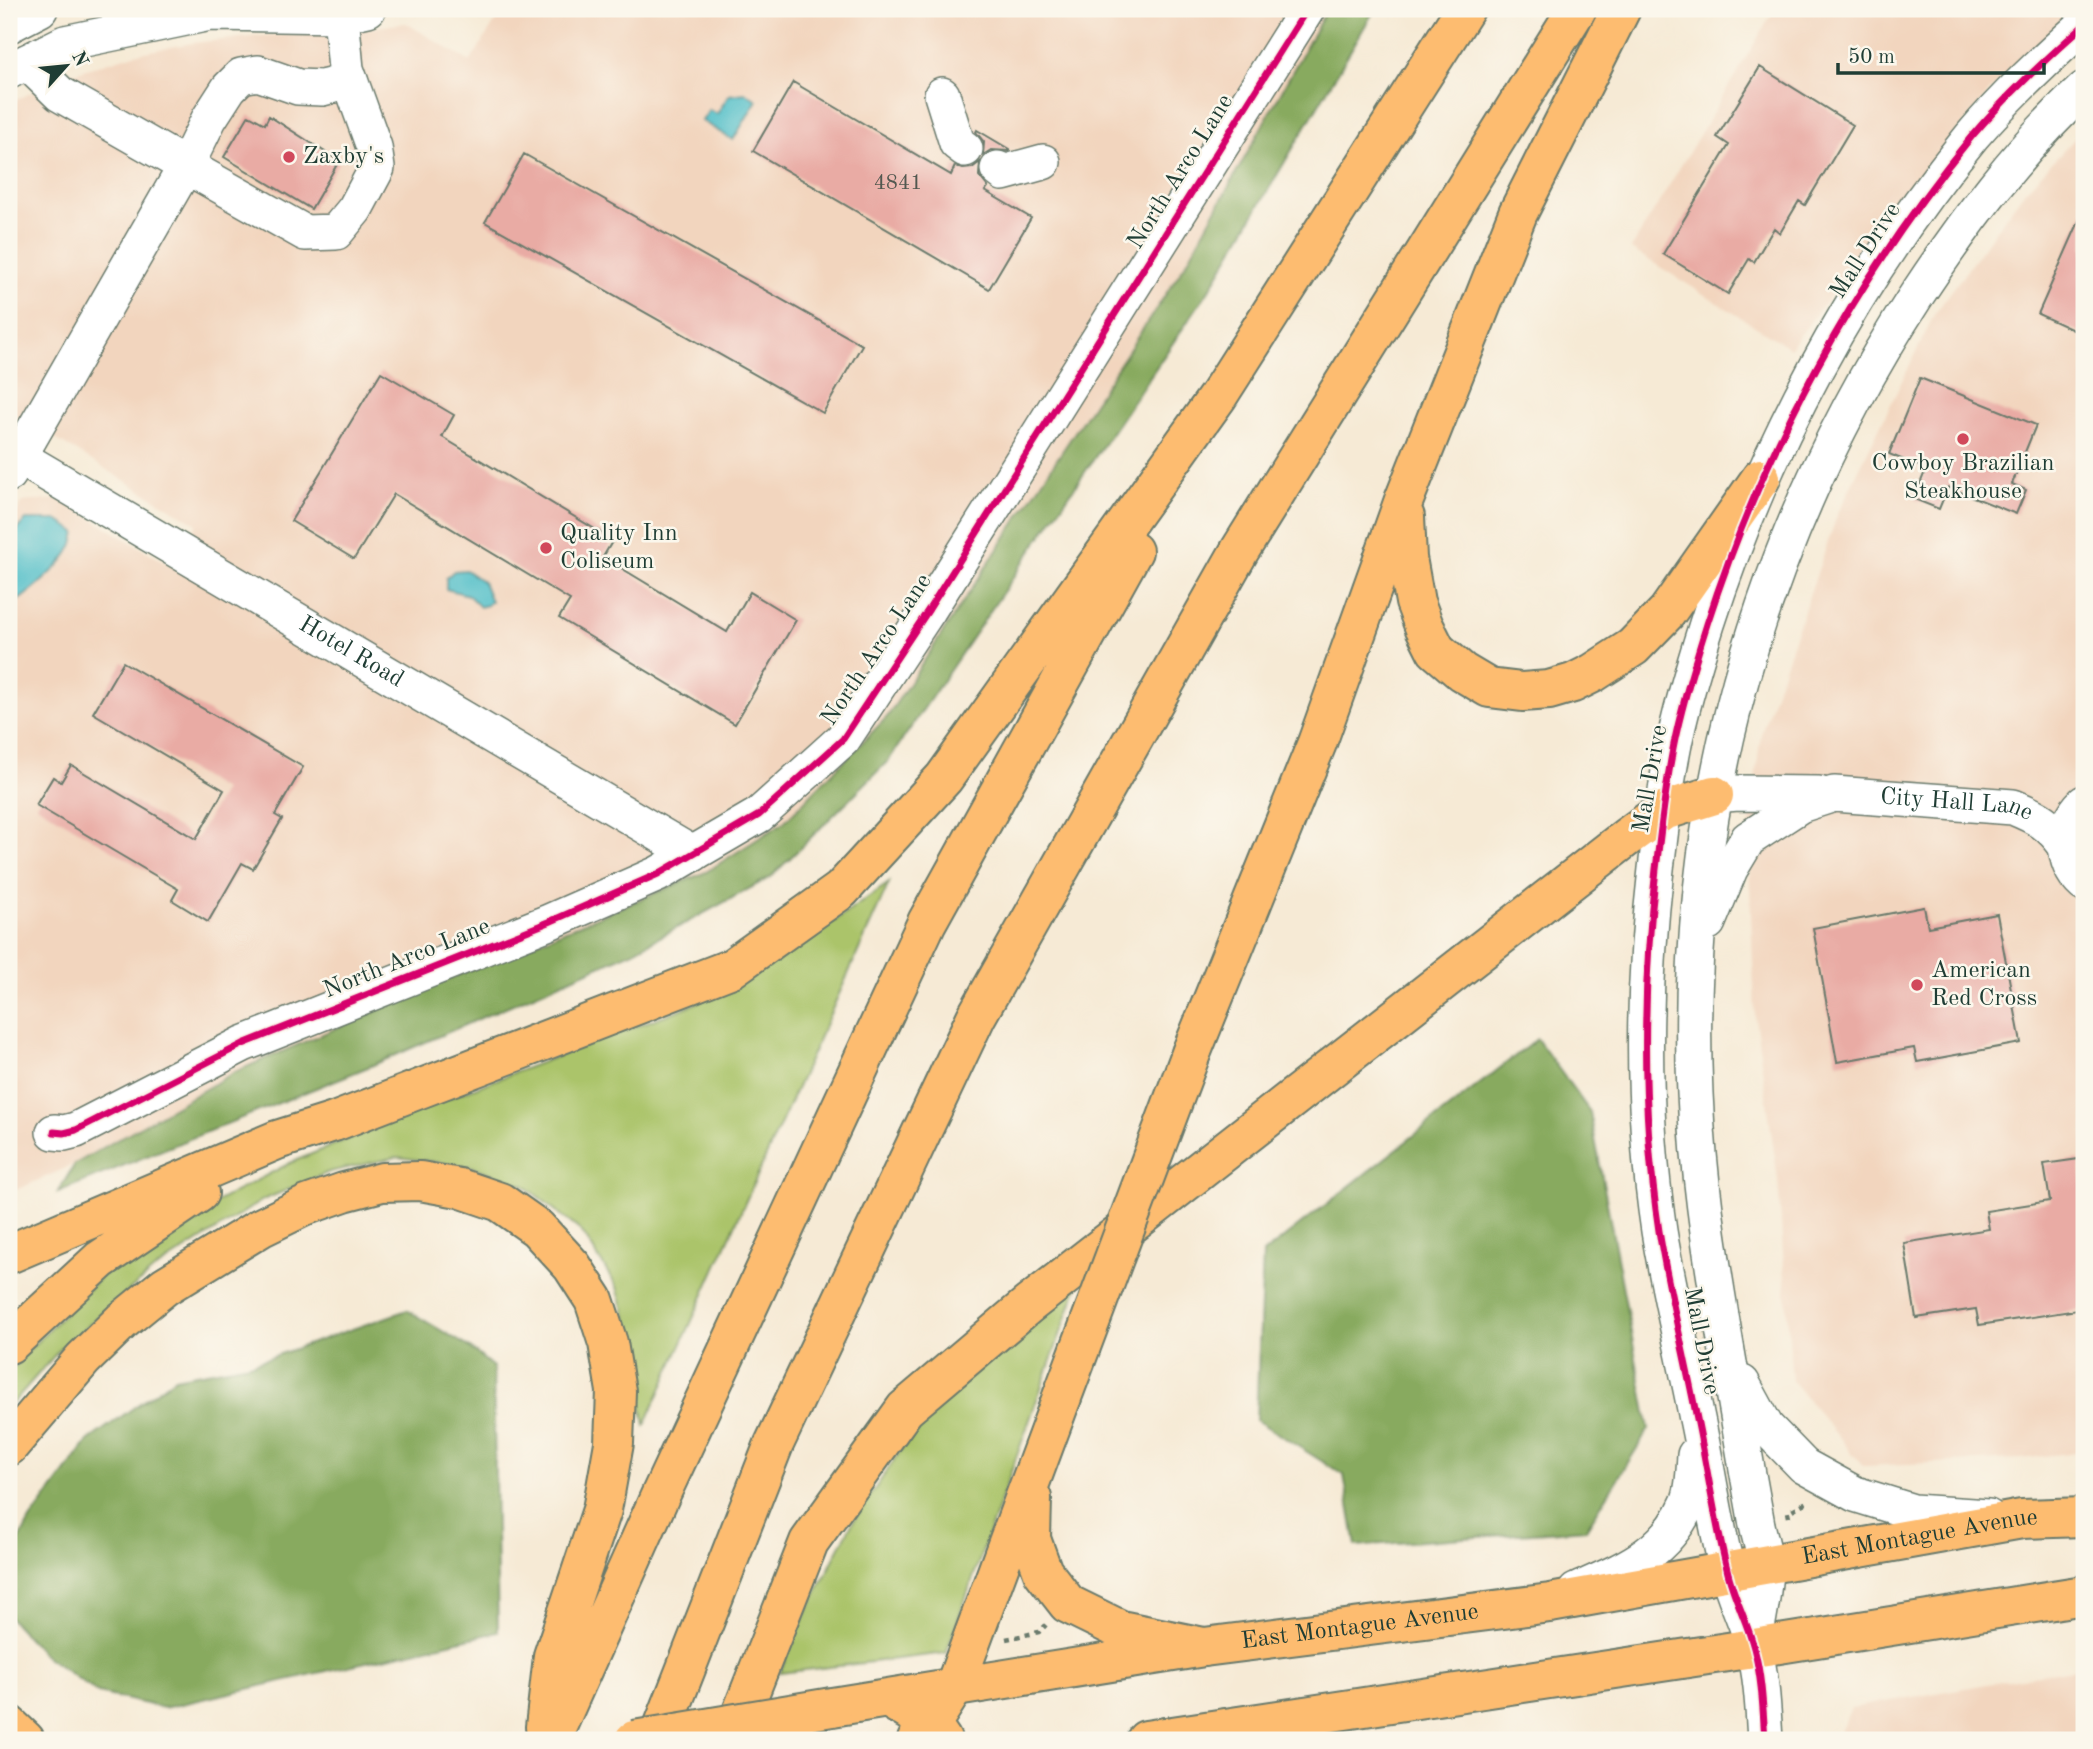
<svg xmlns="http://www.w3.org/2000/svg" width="2093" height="1749" viewBox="0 0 2093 1749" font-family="'Old Standard TT',serif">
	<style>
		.built { fill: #f2d5be }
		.green { fill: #abc46a; stroke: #65804f; stroke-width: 2 }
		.forest { fill: #88aa5e; stroke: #547449; stroke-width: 2 }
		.water { fill: #50bec8; stroke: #387e7e; stroke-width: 2 }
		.building { fill: #e9aba4 }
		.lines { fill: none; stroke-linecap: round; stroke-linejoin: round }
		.minor-casing { stroke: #6a7a6c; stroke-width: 38 }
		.major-casing { stroke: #6a7a6c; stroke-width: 42 }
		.highway-casing { stroke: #6a7a6c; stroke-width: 42 }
		.path { stroke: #6a7a6c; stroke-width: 4.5; stroke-dasharray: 5 5; stroke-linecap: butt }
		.minor { stroke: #fff; stroke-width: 35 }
		.major { stroke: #fdbc70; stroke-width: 38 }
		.highway { stroke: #fdbc70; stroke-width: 38 }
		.major-bridge-casing { stroke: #6a7a6c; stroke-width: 42; stroke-linecap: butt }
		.highway-bridge-casing { stroke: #6a7a6c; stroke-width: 42; stroke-linecap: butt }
		.major-bridge { stroke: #fdbc70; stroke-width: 38 }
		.highway-bridge { stroke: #fdbc70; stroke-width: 38 }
		.cycleway-casing { stroke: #fbf7ec; stroke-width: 11 }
		.cycleway { stroke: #d6006c; stroke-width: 7 }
		.poi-dot { fill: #d1495b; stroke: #fbf7ec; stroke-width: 2.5 }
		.labels { text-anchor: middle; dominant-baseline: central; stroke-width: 5; stroke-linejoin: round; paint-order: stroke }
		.number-label { font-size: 21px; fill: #525850 }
		.poi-label { font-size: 24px; fill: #1f3d34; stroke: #fbf7ec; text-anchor: start }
		.street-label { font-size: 24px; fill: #1f3d34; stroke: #fbf7ec }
	</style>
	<rect width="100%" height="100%" fill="#fbf7ec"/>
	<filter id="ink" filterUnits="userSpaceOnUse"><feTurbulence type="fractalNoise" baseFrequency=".0143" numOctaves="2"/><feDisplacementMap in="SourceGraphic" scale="14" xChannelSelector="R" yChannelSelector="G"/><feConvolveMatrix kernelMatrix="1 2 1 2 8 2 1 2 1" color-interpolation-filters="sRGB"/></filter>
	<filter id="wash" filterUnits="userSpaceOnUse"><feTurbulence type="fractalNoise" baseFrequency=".00686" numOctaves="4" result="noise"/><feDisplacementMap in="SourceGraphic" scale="28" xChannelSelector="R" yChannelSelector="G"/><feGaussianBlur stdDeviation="1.57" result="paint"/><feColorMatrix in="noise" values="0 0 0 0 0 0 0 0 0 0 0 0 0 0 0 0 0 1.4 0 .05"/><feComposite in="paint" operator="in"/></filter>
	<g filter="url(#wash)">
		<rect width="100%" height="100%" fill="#f6ead5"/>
		<path class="built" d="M 503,9 L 1327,9 L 1187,262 L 887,717 L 784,822 L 706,872 L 479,966 L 235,1072 L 75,1164 L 9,1193 L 9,526 L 22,502 L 59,499 L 173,567 L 197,524 L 9,411 L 9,104 L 61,77 L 135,54 L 192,43 L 262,36 L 342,32 L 406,23 L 470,62 Z
			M 1775,9 L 2084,9 L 1991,89 L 1790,348 L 1631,249 Z
			M 2084,129 L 2084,1451 L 2020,1459 L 1863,1466 L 1792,1381 L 1778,1180 L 1755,1017 L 1748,835 L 1761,734 L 1838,513 L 1934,315 L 2024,192 Z
			M 2084,1667 L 2084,1740 L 1836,1740 L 1851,1708 Z"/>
		<path class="green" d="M 889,883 L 645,1425 L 636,1378 L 632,1337 L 617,1287 L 582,1232 L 525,1186 L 473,1167 L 397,1157 L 329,1172 L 263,1200 L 155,1269 L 62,1347 L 9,1407 L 9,1374 L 22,1357 L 101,1276 L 197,1212 L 290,1163 L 422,1108 L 697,1003 L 749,976 L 799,946 Z
			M 1082,1274 L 946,1653 L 780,1673 L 792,1641 L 852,1523 L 903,1447 L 973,1364 Z"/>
		<path class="forest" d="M 1327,9 L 1375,9 L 1211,287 L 888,761 L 771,877 L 634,951 L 373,1065 L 58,1192 L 75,1164 L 235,1072 L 479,966 L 706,872 L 784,822 L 887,717 L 1187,262 Z
			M 1537,1039 L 1590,1112 L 1649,1429 L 1586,1529 L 1356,1546 L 1344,1475 L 1256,1420 L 1263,1254 Z
			M 407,1310 L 469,1347 L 493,1367 L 498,1632 L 164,1708 L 98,1693 L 44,1655 L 9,1617 L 9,1560 L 30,1520 L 89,1440 L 175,1378 L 254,1363 Z"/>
		<path class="water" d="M 746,93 L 757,100 L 733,140 L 702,121 L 709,110 L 717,114 L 729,95 Z
			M 26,520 L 57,520 L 76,532 C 75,537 74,543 71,548 C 63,565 26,597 9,606 L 9,540 Z
			M 466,570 L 483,582 L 491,601 L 487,605 L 480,607 L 468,595 L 446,589 L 446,578 L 454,571 Z"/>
		<g id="blocks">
			<path class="building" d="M 1760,67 L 1853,125 L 1805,205 L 1799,201 L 1780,233 L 1774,228 L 1754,262 L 1749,259 L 1728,294 L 1663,254 L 1729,145 L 1717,137 Z
				M 793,82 L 951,175 L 955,166 L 963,169 L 972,168 L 980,162 L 979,176 L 988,187 L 985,191 L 1031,218 L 989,289 L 753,151 Z
				M 249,115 L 265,124 L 269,116 L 339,161 L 311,209 L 224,157 Z
				M 977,130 L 1009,149 L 1009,151 L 991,150 L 983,155 L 984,142 L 976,132 Z
				M 524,154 L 862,345 L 823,413 L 485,222 Z
				M 2084,210 L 2084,335 L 2038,314 Z
				M 381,372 L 454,415 L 442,437 L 613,540 L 603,557 L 727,632 L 750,592 L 796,620 L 735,724 L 559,618 L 570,600 L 394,494 L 354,559 L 291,521 Z
				M 1920,378 L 2036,425 L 2012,484 L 2026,490 L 2016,514 L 1948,487 L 1939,509 L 1914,499 L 1926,469 L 1889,454 Z
				M 123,662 L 303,767 L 275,815 L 282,819 L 253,869 L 242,863 L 208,922 L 172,900 L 178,889 L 36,805 L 53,777 L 61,782 L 71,765 L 196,839 L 224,790 L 93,713 Z
				M 1924,907 L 1928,927 L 1997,914 L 2021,1043 L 1917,1062 L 1914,1048 L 1837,1062 L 1813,928 Z
				M 2079,1159 L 2084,1192 L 2084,1309 L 1979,1325 L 1976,1309 L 1916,1318 L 1904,1243 L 1989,1229 L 1986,1211 L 2050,1201 L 2044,1164 Z"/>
		</g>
	</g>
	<g filter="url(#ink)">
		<use href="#blocks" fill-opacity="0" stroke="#6a7a6c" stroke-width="2"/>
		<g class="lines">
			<defs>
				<g id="minor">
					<path d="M 9,25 L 40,9"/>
					<path d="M 27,62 L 60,94 L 186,166 L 209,119 L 229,88 L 241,76 L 258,73 L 298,87 L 322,88 L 350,81"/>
					<path d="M 9,71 L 65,43 L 210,13 L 341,15 L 368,9"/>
					<path d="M 942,95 L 957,143 L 965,149"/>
					<path d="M 998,169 L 1003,173 L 1043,162"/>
					<path id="s1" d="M 9,451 L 693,854"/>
					<path d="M 9,474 L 186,166 L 305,233 L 336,232 L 355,209 L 377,168 L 374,147 L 346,69 L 341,15"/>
					<path d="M 1714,795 L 1738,793 L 1819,794"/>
					<path d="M 2084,803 C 2061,825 2060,863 2084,884"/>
					<path id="s2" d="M 1708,922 L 1730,869 L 1748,839 L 1800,805 L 1834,794 L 2013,807 C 2038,817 2050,824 2066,846"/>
					<path d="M 54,1132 L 64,1133 L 76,1130 L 243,1044 L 549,922 L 658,874 L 759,815 L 843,739 L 929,609 L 1307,9"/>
					<path d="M 1742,1383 L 1766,1427 L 1804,1466 L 1855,1494 L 1913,1512 L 1988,1517"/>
					<path d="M 1576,1591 C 1622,1570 1666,1555 1688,1503 C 1694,1489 1694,1470 1695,1455"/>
					<path d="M 1755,1641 C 1758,1618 1765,1590 1765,1567 C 1765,1553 1760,1539 1757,1525 C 1753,1501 1748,1476 1744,1451 C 1728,1353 1708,1254 1699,1154 C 1672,845 1747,556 1916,296 C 1965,222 2019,149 2084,89"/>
					<path d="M 1765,1740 C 1763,1709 1762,1678 1754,1648 C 1747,1621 1733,1596 1727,1569 C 1714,1518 1707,1465 1696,1414 C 1684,1353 1669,1292 1659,1231 C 1641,1111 1642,990 1656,869 C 1661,829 1665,789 1673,749 C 1681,707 1694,665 1707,624 C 1764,447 1854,280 1972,136 C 2006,96 2045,60 2084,25"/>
				</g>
				<g id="major">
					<path id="s3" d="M 832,1707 L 1204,1647 L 1550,1603 L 2022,1519 L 2084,1517"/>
					<path d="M 1146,1740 L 1754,1648 L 2084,1595"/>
				</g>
				<path id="highway" d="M 1405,517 L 1407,558 L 1415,602 L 1424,626 L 1436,650 L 1462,672 L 1489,688 L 1522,692 L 1549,690 L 1573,683 L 1593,673 L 1633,647 L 1667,612 L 1761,478
					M 1192,1051 L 1317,743 L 1404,500 L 1518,213 L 1621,9
					M 9,1254 L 277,1140 L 334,1122 L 732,968 L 841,890 L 944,778 L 1218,396 L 1465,9
					M 9,1344 L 100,1260 L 199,1193
					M 9,1446 L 83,1359 L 122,1321 L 165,1286 L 260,1228 L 307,1205 L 344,1192 L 382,1182 L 420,1181 L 459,1188 L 500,1202 L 537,1228 L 572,1266 L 594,1300 L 608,1343 L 616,1391 L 614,1443 L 602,1510 L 553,1656 L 545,1727
					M 1032,1498 L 1031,1539 L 1043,1572 L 1068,1604 L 1121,1630 L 1204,1647
					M 889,1699 L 931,1724 L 942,1740
					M 9,1725 L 25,1740
					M 551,1740 L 660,1496 L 927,922 L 1133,551
					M 658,1740 L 774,1444 L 976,1017 L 1240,550 L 1577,9
					M 731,1740 L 809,1542 L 905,1409 L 1028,1305 L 1627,837 L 1663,811 L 1714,795
					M 917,1740 L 931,1724 L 954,1688 L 1062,1397
					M 1159,1740 L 1166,1737"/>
			</defs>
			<use href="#minor" class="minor-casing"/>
			<use href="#major" class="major-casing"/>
			<use href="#highway" class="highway-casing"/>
			<path class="path" d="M 1789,1517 L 1788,1512 L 1807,1502
				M 1006,1639 L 1039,1632 L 1046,1625"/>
			<use href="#minor" class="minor"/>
			<use href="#major" class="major"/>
			<use href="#highway" class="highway"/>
			<defs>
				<path id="major-bridge" d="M 634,1740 L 832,1707"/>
				<path id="highway-bridge" d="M 1062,1397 L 1192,1051"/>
			</defs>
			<use href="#major-bridge" class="major-bridge-casing"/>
			<use href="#highway-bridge" class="highway-bridge-casing"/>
			<use href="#major-bridge" class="major-bridge"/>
			<use href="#highway-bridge" class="highway-bridge"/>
			<defs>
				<path id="cycleway" d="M 54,1132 L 64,1133 L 76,1130 L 243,1044 L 549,922 L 658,874 L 759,815 L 843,739 L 929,609 L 1307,9
					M 1765,1740 C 1763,1709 1762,1678 1754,1648 C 1747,1621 1733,1596 1727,1569 C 1714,1518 1707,1465 1696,1414 C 1684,1353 1669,1292 1659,1231 C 1641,1111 1642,990 1656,869 C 1661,829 1665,789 1673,749 C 1681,707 1694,665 1707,624 C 1764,447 1854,280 1972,136 C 2006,96 2045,60 2084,25"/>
			</defs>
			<use href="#cycleway" class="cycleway-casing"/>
			<use href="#cycleway" class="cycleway"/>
		</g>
	</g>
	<g class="poi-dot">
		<circle cx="289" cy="157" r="7"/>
		<circle cx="1963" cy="439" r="7"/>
		<circle cx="546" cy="548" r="7"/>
		<circle cx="1917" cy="985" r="7"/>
	</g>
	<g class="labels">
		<g class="number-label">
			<text x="898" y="183">4841</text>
		</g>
		<g class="poi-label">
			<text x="303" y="157">Zaxby's</text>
			<text x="1963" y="464" text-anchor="middle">Cowboy Brazilian<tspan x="1963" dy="28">Steakhouse</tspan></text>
			<text x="560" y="534">Quality Inn<tspan x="560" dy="28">Coliseum</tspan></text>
			<text x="1931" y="971">American<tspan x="1931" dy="28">Red Cross</tspan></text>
		</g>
		<g class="street-label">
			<text transform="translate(1181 172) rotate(-58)">North Arco Lane</text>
			<text transform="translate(1866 251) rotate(-57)">Mall Drive</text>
			<text transform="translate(877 650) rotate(-56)">North Arco Lane</text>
			<text stroke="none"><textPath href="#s1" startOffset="397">Hotel Road</textPath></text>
			<text transform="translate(1651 779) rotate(-80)">Mall Drive</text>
			<text stroke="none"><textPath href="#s2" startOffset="313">City Hall Lane</textPath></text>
			<text transform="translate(407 959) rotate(-22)">North Arco Lane</text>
			<text transform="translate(1701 1341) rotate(79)">Mall Drive</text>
			<text stroke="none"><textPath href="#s3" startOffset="1101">East Montague Avenue</textPath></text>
			<text stroke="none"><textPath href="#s3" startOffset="534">East Montague Avenue</textPath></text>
		</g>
	</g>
	<rect width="2093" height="1749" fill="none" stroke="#fbf7ec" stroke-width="35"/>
	<g transform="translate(66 66) rotate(63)" stroke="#fbf7ec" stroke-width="5" paint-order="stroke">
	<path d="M0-5L12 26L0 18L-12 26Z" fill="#1f3d34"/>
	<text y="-10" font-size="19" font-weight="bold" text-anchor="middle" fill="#1f3d34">N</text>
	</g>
	<path d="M1838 63v10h206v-10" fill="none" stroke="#1f3d34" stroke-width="3.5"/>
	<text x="1848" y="63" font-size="21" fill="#1f3d34" stroke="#fbf7ec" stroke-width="5" paint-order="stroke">50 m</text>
</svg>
